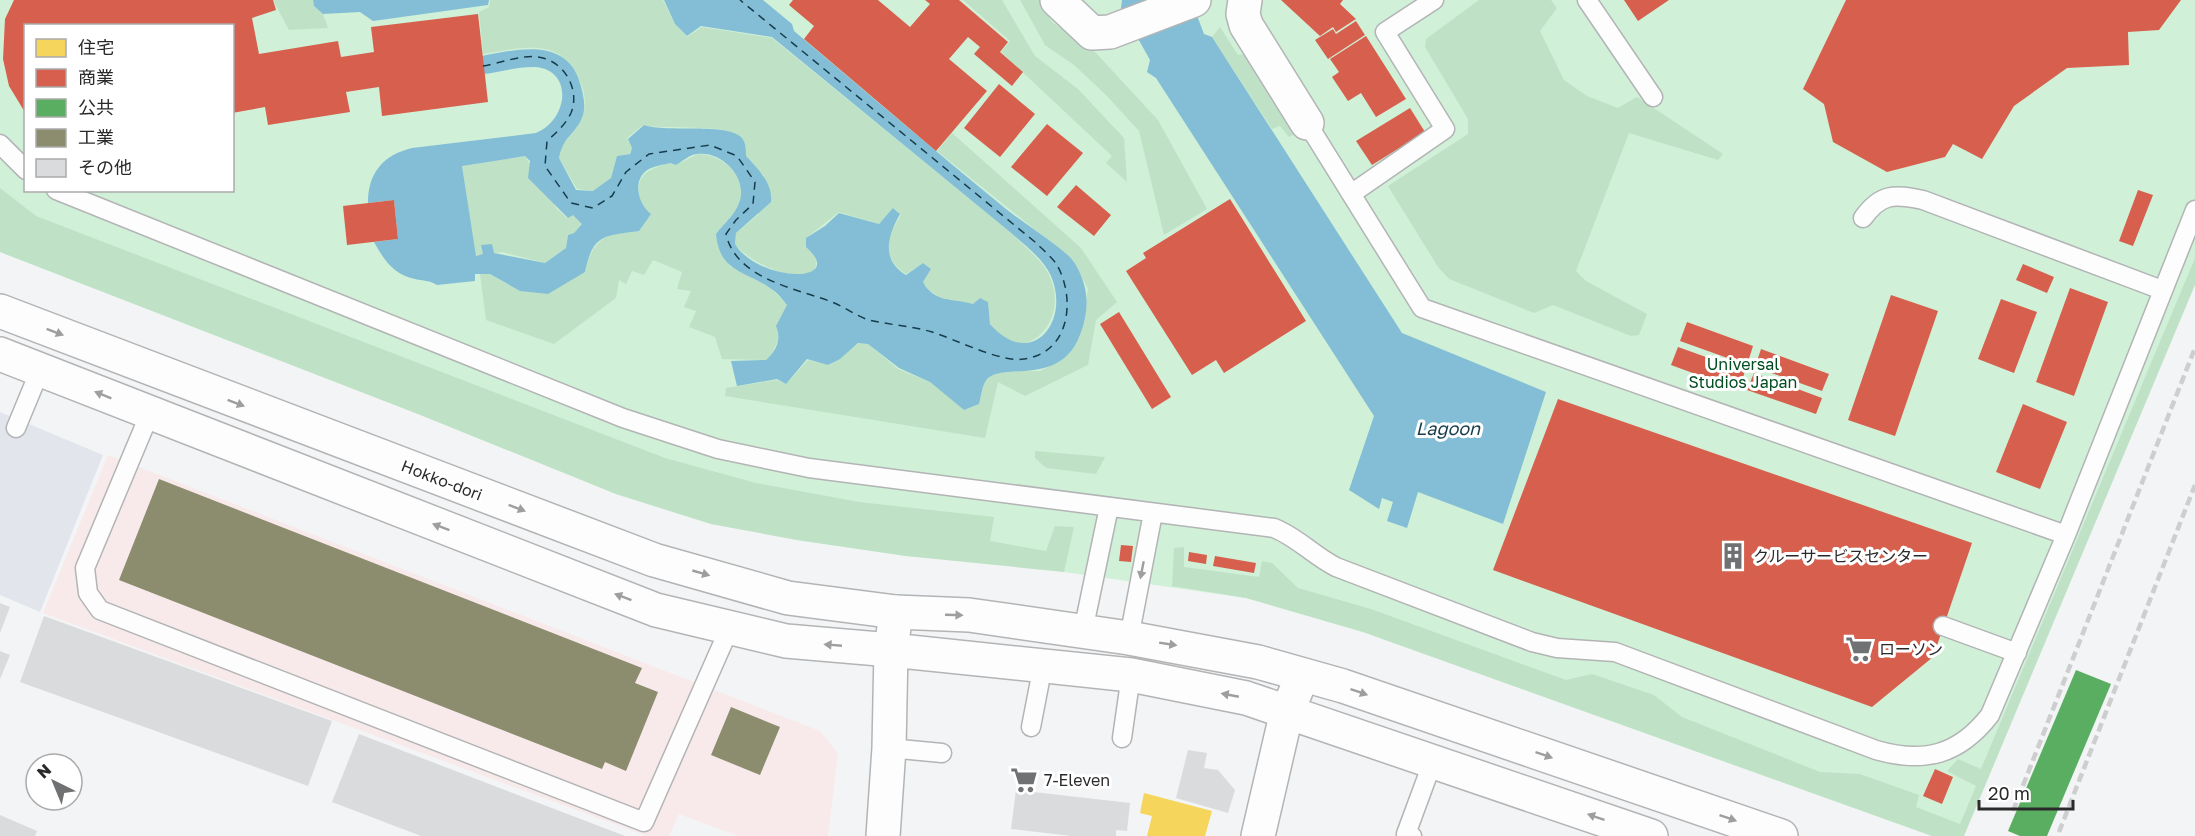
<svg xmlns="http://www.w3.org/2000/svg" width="2195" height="836" viewBox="0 0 2195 836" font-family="'Golos Text','Noto Sans JP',sans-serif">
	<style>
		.built { fill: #e2e5eb }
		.industrial { fill: #f8eaea }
		.green { fill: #d0f0d7; fill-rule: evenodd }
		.forest { fill: #bfe2c7 }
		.water { fill: #83bed6; fill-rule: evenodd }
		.homes { fill: #f6d55c }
		.shops { fill: #d6604d }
		.public { fill: #5aae61 }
		.industry { fill: #8c8c6e }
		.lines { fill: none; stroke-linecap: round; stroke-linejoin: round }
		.ferry { stroke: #173d4c; stroke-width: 1.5; stroke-dasharray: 8 6; stroke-linecap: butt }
		.building { fill: #dadbdc }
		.lane-casing { stroke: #b3b4b5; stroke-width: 21 }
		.street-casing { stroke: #b3b4b5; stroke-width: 36 }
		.secondary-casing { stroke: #b3b4b5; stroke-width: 36 }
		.primary-casing { stroke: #b3b4b5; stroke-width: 36 }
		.lane { stroke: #fdfdfe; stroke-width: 18 }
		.street { stroke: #fdfdfe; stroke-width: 33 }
		.secondary { stroke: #fdfdfe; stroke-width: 33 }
		.primary { stroke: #fdfdfe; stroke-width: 33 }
		.rail { stroke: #cececf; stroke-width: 4.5; stroke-dasharray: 9 4.5; stroke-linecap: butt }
		.oneway { fill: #9e9e9f }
		.labels { text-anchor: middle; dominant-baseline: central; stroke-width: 6; stroke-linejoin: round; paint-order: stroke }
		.park-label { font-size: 16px; fill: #014d21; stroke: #fff }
		.street-label { font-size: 16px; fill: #2a2a2b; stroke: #fff }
		.poi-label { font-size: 16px; fill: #2a2a2b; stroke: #fff; text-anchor: start }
		.water-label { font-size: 18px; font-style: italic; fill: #173d4c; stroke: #fff }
	</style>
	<rect width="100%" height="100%" fill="#f3f4f5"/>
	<path class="built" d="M 0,412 L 103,455 L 40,612 L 0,595 Z"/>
	<path class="industrial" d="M 108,455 L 820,731 L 838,753 L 828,836 L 738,836 L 679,814 L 669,836 L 647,836 L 43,613 Z"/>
	<path class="green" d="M 0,0 L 2195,0 L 2195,258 L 1958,836 L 1932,836 L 1363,632 L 1246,598 L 1022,566 L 906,556 L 797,540 L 711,524 L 616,494 L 418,414 L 0,252 ZM 26,26 L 232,26 L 232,190 L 26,190 Z"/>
	<path class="forest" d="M 273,0 L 313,0 L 314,6 L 323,14 L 328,28 L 289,30 Z
		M 490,0 L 663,0 L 675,24 L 687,37 L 702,27 L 772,38 L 1009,231 C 1022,245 1041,258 1049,275 C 1074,327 1013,371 991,325 C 988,319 989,309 988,302 L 980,298 L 973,304 C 953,298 934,302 923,282 L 931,269 L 923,263 L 906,274 C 879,256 887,238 901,215 L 894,208 L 879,224 L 839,212 L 806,238 C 809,245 817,257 816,265 C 810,294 744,259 735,244 L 736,233 L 758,215 L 764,176 L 746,156 C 746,150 746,143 742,138 C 728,123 666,130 643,125 L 627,138 L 632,148 L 629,154 L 617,156 L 611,178 L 594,191 L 577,189 L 559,158 C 564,134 577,135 583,115 C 587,104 584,89 579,79 C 561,36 520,48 483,54 L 479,12 L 489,7 Z
		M 963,0 L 1002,0 L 1035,56 L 1078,89 L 1124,138 L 1127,182 L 1106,163 L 1112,156 L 1001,52 L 1010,41 Z
		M 1020,0 L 1040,0 L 1052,22 L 1096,53 L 1158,120 L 1207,209 L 1164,235 L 1139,131 L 1106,95 L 1074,65 L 1045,45 Z
		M 1479,0 L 1551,0 L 1557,8 L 1540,31 L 1564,80 L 1587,96 L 1618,108 L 1637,97 L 1723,154 L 1718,160 L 1629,133 L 1576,271 L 1586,281 L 1647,314 L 1639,335 L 1631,336 L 1553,305 L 1534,313 L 1449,279 L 1438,267 L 1388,186 L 1468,134 L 1468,119 L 1425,47 L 1426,39 Z
		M 1220,27 L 1238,55 L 1246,54 L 1296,133 L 1289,137 L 1280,126 L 1272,129 L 1212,37 Z
		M 952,133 L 1081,248 L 1117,302 L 1096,320 L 1088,365 L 1025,396 L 998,382 L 985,438 L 725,396 L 726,388 L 777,380 L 786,384 L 808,360 L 829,365 L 859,343 L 868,344 L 898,369 L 930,382 L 964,410 L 979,404 L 985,381 L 991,376 L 1003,371 L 1040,371 L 1058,362 L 1068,353 L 1080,336 L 1088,289 L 1073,260 L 937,151 Z
		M 698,154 C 722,154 750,177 739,204 C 734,215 723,224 716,234 L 731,267 L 771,288 L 787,305 C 781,323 780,347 766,360 L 722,359 L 715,337 L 689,327 L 696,311 L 684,307 L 691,291 L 677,289 L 682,272 L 653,260 L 644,275 L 632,271 L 626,284 L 619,280 L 616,298 L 554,344 L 486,320 L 480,274 L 490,274 L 507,284 L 569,280 L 585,272 C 590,248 601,232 627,233 L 642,207 C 633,178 643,170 670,163 L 676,165 Z
		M 525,156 L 557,209 L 567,218 L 573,214 L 581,220 L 582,224 L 574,233 L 568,235 L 566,248 L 545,263 L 502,252 L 475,256 L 462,165 Z
		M 0,188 L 36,216 L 665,458 L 756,483 L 859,502 L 994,517 L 990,541 L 1046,551 L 1055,526 L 1074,527 L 1064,572 L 906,556 L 797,540 L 711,524 L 616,494 L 418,414 L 0,252 Z
		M 2195,258 L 2195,285 L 1964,836 L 1932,836 L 1363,632 L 1246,598 L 1172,586 L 1174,548 L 1184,547 L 1184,567 L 1259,577 L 1262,561 L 1272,563 L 1298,588 L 1371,609 L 1566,680 L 1592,674 L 1654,695 L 1682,717 L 1820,772 L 1860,774 L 1919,795 L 1916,807 L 1960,824 L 1976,786 L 1947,771 L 1958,759 L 1981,769 Z
		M 1035,451 L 1105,457 L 1096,474 L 1046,468 L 1035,458 Z"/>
	<path class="water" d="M 313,0 L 489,0 L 488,5 L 373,21 L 360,12 L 323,14 L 314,6 Z
		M 664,0 L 763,0 L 792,24 L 794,31 C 865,91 935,151 1006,209 C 1021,221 1066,250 1074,262 C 1089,286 1090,309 1080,335 C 1059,390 998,359 985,382 C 982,388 981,397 979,404 L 964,410 L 930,382 L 899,368 L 868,344 L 858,343 L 840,359 L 828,365 L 807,359 L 786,384 L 777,379 L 737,386 L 731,361 L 766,360 C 776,351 782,339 776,326 L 787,305 C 782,299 777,292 770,288 C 743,270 720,272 716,234 C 723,224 735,215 739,203 C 749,179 722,150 697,154 C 689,155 683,161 676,165 L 670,163 C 663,165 652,166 646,171 C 632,182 639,205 651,214 L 639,231 C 605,236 593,233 585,272 L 548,294 L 520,291 L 490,274 L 475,274 L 475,281 L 437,285 C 430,280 423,281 415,279 C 394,275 384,260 374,242 L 398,239 L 394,200 L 368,203 C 368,173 383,155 412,148 L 536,133 C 568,120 574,71 536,67 C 520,66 500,72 484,74 L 482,56 C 517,49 567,37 580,83 C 583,93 586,105 583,115 C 577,134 564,134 559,158 L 576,190 L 593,191 L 611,178 L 617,156 L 630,154 L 632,148 L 628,139 L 644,125 C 667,133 728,122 742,138 C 746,143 746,150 746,156 C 758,169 773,183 771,202 L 736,233 L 735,244 C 759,283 848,284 806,247 L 806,238 L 825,226 L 839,213 L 879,224 L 893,208 L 900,214 C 888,236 880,259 906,275 L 923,263 L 931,269 L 923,282 C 934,303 953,298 973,304 L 980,298 L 988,302 L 990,324 C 1031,371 1071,322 1051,276 C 1043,258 1024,245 1010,232 L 772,37 L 701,26 L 687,36 L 675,24 ZM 525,156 L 530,161 L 528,178 L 568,218 L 573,215 L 582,224 L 574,233 L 568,235 L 566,248 L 545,263 L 494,253 L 492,244 L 481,245 L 483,254 L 476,256 L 462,166 Z
		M 1122,0 L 1191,0 L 1204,34 L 1212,37 L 1402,333 L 1546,392 L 1503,524 L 1418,492 L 1407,528 L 1387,521 L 1393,502 L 1382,498 L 1379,509 L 1349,490 L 1374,416 L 1156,78 L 1147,72 L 1150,60 L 1121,8 Z"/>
	<path class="homes" d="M 1144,793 L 1212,811 L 1205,836 L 1147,836 L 1152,816 L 1140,813 Z"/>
	<path class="shops" d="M 14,0 L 273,0 L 276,10 L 252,18 L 259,54 L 338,41 L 341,57 L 374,52 L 371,27 L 478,14 L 488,102 L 382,116 L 379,87 L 346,92 L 350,112 L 268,125 L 265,107 L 232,113 L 232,26 L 26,26 L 26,114 L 9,86 L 3,59 L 5,19 Z
		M 793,0 L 878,0 L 910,27 L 930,4 L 925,0 L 959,0 L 1008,42 L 1000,52 L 1023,72 L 1012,86 L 974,54 L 980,47 L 968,37 L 949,59 L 987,91 L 936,151 L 804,39 L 814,26 L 789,5 Z
		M 1281,0 L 1343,0 L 1340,4 L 1356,19 L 1336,32 L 1333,27 L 1320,36 Z
		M 1624,0 L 1669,0 L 1638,21 Z
		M 1846,0 L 2181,0 L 2159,30 L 2128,32 L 2129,65 L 2067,68 L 2014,106 L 1982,159 L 1953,144 L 1945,157 L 1887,172 L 1833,142 L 1824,104 L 1803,89 Z
		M 1356,21 L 1365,35 L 1328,59 L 1315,40 L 1333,29 L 1336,34 Z
		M 1366,36 L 1406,99 L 1376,117 L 1361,93 L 1348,101 L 1332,77 L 1339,72 L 1330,59 Z
		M 999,84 L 1035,114 L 1000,157 L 964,128 Z
		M 1410,108 L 1425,132 L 1372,165 L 1356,141 Z
		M 1047,124 L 1083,153 L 1047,196 L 1011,167 Z
		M 1076,185 L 1111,215 L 1094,236 L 1057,207 Z
		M 2138,190 L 2153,195 L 2133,246 L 2119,241 Z
		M 1230,199 L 1306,321 L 1224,373 L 1216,360 L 1192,375 L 1126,271 L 1146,258 L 1143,253 Z
		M 394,200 L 398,239 L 347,245 L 343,206 Z
		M 2023,264 L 2054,277 L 2047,293 L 2016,280 Z
		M 2070,288 L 2108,302 L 2074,396 L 2036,382 Z
		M 1891,295 L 1938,311 L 1895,436 L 1848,420 Z
		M 2001,299 L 2037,312 L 2014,373 L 1978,359 Z
		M 1119,312 L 1171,397 L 1152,409 L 1100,324 Z
		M 1687,322 L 1753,346 L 1747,365 L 1680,341 Z
		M 1678,347 L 1745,371 L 1739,390 L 1671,365 Z
		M 1761,349 L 1829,374 L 1822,391 L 1755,367 Z
		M 1754,373 L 1822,398 L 1816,414 L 1747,390 Z
		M 1558,399 L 1972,543 L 1933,657 L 1872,707 L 1493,570 Z
		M 2023,404 L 2067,422 L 2040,489 L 1996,472 Z
		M 1121,545 L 1133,546 L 1131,562 L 1119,561 Z
		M 1189,552 L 1207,555 L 1206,564 L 1188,561 Z
		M 1215,556 L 1256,563 L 1254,573 L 1213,566 Z
		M 1935,769 L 1953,777 L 1942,804 L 1923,796 Z"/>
	<path class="public" d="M 2076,670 L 2111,684 L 2047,836 L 2020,836 L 2008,831 Z"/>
	<path class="industry" d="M 159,479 L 642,668 L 635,683 L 658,692 L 626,771 L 605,762 L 602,769 L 119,580 Z
		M 731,707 L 780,727 L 760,775 L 711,755 Z"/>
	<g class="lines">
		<path class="ferry" d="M 483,66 C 501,63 525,53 543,58 C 566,64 580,91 571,113 C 565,125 557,132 547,141 L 545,166 L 571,203 L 593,208 L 612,196 L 626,172 L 649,154 L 710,145 L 737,156 L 755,182 L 753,204 L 736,220 L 726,234 C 736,279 795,288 832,302 C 845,307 856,316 869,320 C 890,325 912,326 932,332 C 955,339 1001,363 1024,359 C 1070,353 1076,299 1057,265 C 1052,257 1042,249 1035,242 L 740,0"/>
	</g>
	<path class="building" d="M 0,603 L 10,607 L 0,633 Z
		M 44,616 L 332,721 L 308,786 L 20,682 Z
		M 0,651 L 10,655 L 0,679 Z
		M 359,734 L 625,836 L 421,836 L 332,802 Z
		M 1188,750 L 1207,753 L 1204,768 L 1218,770 L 1235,790 L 1228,813 L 1176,798 Z
		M 1016,790 L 1130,803 L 1127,831 L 1116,830 L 1116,836 L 1071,836 L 1011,829 Z
		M 0,815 L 37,831 L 35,836 L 0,836 Z"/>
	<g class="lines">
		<defs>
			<path id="lane" d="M 1587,0 L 1653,97
				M 1307,123 L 1422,308 L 2066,535
				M 0,144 L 26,170
				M 56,190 L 623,418 L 718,449 L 809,468 L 1274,528 C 1297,537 1314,556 1336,567 L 1532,642 L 1557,648 L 1615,652 L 1876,750 C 1924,764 1959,755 1990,715 L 2066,535 L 2195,210
				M 1351,194 L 1445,129 L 1385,32 L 1434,0
				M 1863,218 C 1881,193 1894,194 1923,200 L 2162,290
				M 150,413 L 85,568 L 88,593 L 100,610 L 644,822 L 730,627
				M 16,428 L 40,370
				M 1943,626 L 2017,653
				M 1083,631 L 1109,507
				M 1129,638 L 1153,513
				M 1031,727 L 1043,665
				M 1122,738 L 1131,675
				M 889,748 L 942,753
				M 1412,836 L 1406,834 L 1433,761"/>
			<path id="street" d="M 1057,0 L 1092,33 L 1110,32 L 1194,0
				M 1245,0 L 1243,14 L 1246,25 L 1307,123"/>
			<path id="secondary" d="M 891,650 L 1131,675 L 1246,698 L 1651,836
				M 883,836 L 889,748 L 891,650 L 896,612 L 969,615 L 1129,638 L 1258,662 L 1343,686 L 1781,836
				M 1258,836 L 1287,711 L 1296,691"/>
			<path id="primary" d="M 0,311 L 654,560 L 788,598 L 896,612
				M 0,354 L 656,610 L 786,641 L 891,650"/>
		</defs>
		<use href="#lane" class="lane-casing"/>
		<use href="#street" class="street-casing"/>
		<use href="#secondary" class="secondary-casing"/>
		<use href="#primary" class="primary-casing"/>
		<use href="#lane" class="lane"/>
		<use href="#street" class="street"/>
		<use href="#secondary" class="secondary"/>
		<use href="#primary" class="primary"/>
		<path class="rail" d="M 2013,811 L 2195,348
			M 2059,832 L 2195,485"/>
	</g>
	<defs><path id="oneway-solid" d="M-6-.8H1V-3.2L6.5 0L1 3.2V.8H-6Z" transform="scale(1.5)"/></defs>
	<g class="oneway">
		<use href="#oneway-solid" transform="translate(55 332) rotate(21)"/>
		<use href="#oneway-solid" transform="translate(103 395) rotate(-158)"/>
		<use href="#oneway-solid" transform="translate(236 403) rotate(21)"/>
		<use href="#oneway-solid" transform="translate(517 508) rotate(21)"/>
		<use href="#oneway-solid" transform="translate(441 527) rotate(-159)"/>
		<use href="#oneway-solid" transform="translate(1142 570) rotate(101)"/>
		<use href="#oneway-solid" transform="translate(701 573) rotate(16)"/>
		<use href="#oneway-solid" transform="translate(623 597) rotate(-159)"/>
		<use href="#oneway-solid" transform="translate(954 615) rotate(2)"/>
		<use href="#oneway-solid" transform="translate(1168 644) rotate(9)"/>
		<use href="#oneway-solid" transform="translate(833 645) rotate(-175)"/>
		<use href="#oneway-solid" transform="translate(1359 692) rotate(19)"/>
		<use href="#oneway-solid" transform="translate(1230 695) rotate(-169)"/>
		<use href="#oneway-solid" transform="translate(1544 755) rotate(19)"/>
		<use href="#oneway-solid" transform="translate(1596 817) rotate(-161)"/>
		<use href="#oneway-solid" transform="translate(1728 818) rotate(19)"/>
	</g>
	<defs>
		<symbol id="building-bare" viewBox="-9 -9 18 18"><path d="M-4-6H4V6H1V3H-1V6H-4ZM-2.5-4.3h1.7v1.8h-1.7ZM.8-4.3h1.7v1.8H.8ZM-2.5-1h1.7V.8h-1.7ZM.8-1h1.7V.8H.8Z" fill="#707172" stroke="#fff" stroke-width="2.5" paint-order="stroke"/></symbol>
		<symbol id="supermarket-bare" viewBox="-9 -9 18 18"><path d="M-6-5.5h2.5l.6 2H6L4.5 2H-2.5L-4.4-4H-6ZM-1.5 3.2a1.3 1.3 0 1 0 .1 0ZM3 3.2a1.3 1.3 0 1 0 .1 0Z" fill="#707172" stroke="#fff" stroke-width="2.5" paint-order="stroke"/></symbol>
	</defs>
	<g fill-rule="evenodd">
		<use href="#building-bare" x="1714" y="537" width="38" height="38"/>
		<use href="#supermarket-bare" x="1840" y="630" width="38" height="38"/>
		<use href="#supermarket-bare" x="1005" y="761" width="38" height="38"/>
	</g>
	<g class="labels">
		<g class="park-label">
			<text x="1743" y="364">Universal<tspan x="1743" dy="18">Studios Japan</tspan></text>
		</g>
		<g class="street-label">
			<text transform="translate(442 480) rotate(21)">Hokko-dori</text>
		</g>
		<g class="poi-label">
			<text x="1753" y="556">クルーサービスセンター</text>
			<text x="1879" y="649">ローソン</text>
			<text x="1044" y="780">7-Eleven</text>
		</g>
		<g class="water-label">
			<text x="1448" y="428">Lagoon</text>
		</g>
	</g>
	<rect x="24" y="24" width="210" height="168" fill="#ffffff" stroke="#aaaaaa" stroke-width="1.5"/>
	<rect x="36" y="39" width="30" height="18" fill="#f6d55c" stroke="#aaaaaa" stroke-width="1.5"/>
	<text x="78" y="54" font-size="18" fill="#2a2a2b">住宅</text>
	<rect x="36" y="69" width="30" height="18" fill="#d6604d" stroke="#aaaaaa" stroke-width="1.5"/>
	<text x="78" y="84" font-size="18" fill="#2a2a2b">商業</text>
	<rect x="36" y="99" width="30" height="18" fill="#5aae61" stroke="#aaaaaa" stroke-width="1.5"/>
	<text x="78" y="114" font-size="18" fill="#2a2a2b">公共</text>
	<rect x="36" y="129" width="30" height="18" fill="#8c8c6e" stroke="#aaaaaa" stroke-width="1.5"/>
	<text x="78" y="144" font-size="18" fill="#2a2a2b">工業</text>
	<rect x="36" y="159" width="30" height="18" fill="#dadbdc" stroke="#aaaaaa" stroke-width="1.5"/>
	<text x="78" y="174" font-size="18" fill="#2a2a2b">その他</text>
	<g transform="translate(54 782) rotate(317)"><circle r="28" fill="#ffffff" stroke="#aaaaaa" stroke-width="1.5"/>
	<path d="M0-4.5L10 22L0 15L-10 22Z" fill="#707172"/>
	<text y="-9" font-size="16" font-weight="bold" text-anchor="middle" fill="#2a2a2b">N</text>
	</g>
	<path d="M1979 800v9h94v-9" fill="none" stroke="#2a2a2b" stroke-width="3"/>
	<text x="1988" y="800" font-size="18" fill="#2a2a2b" stroke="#ffffff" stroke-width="4.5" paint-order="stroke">20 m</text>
</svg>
